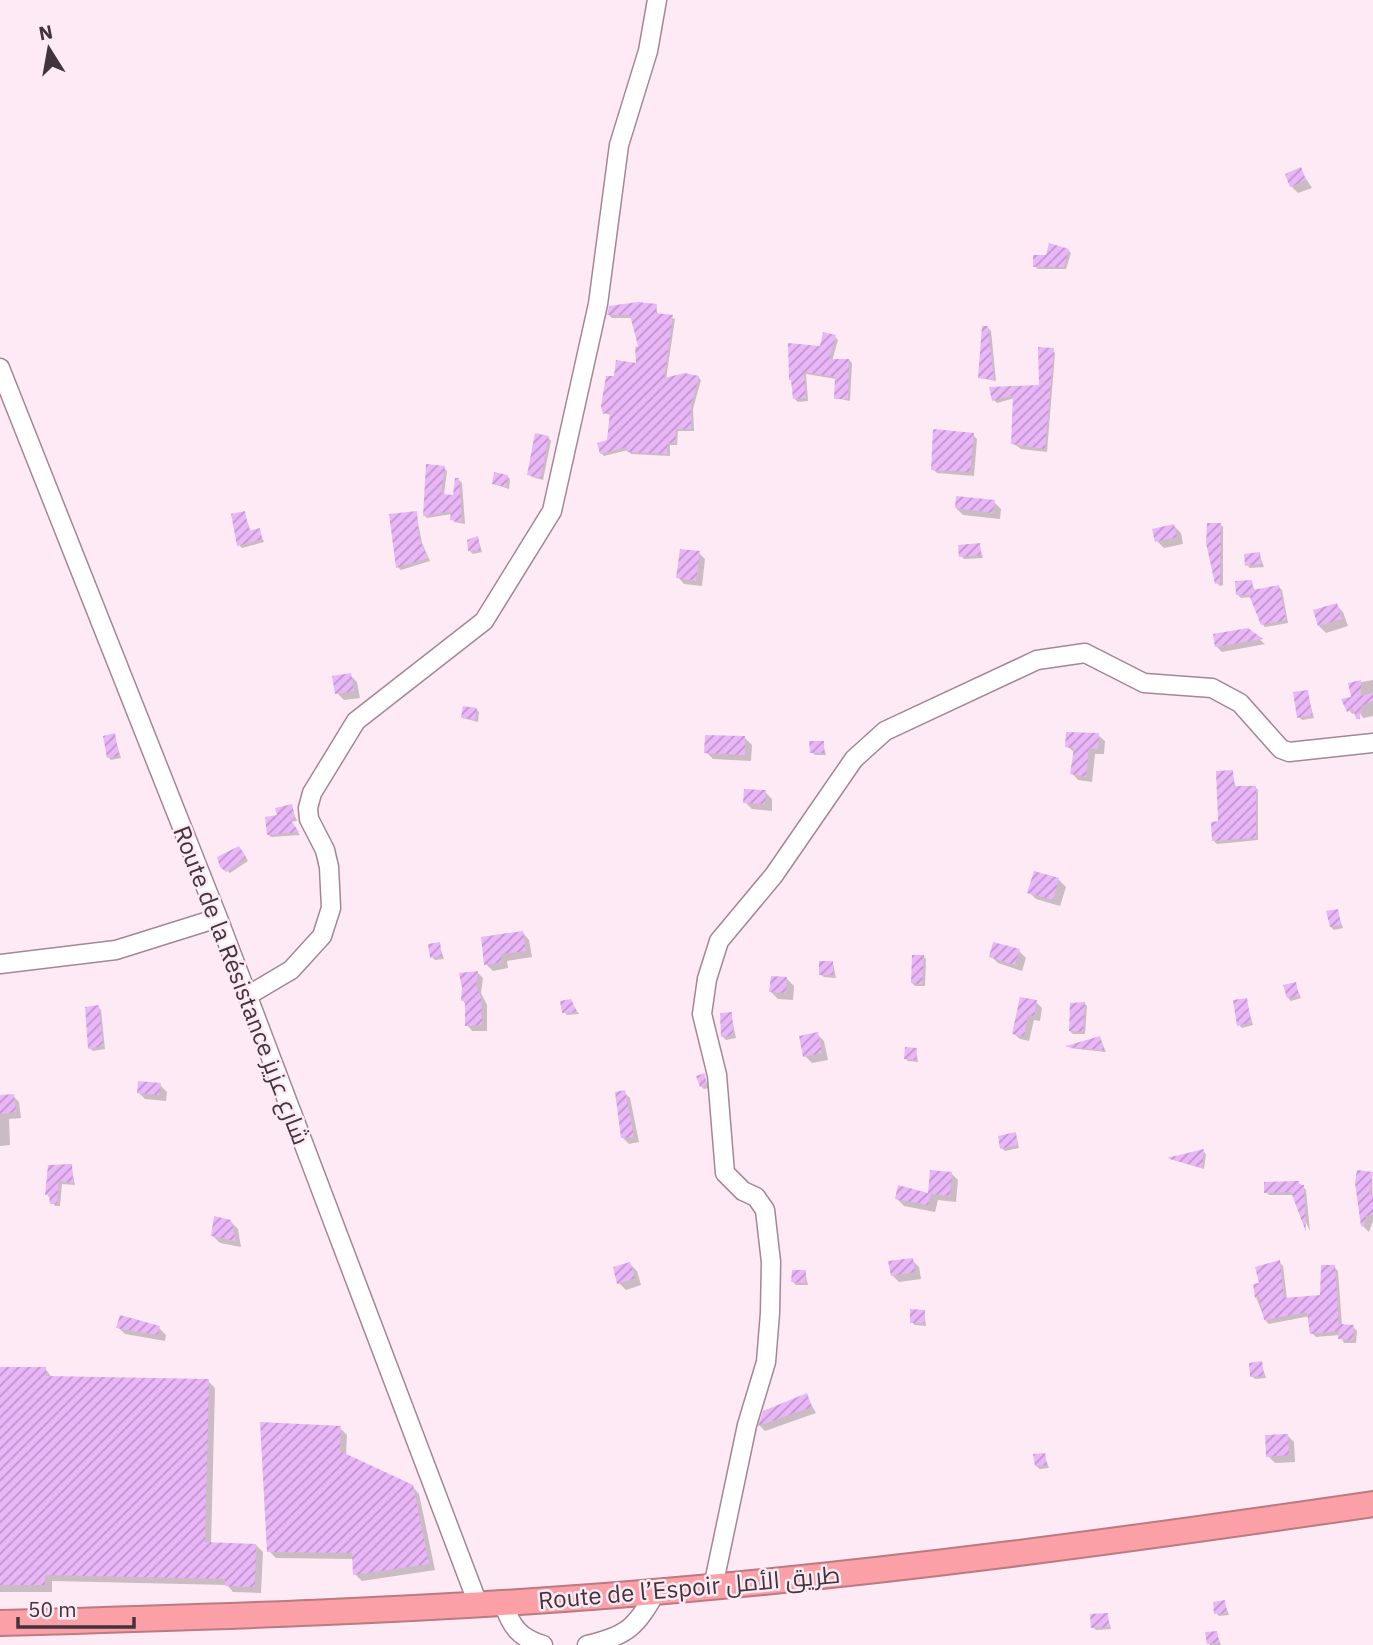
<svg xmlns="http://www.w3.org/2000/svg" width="1373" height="1645" viewBox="0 0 1373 1645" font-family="'IBM Plex Sans',Cairo,sans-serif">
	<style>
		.shadow { fill: #0003 }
		.building { fill: url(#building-hatch) }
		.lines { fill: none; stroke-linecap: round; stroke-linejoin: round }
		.minor-casing { stroke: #a48695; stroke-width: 21 }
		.highway-casing { stroke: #ba7a81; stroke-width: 28 }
		.minor { stroke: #fff; stroke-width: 18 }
		.highway { stroke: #fba0a7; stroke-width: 24 }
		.labels { text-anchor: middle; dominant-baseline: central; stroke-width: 5; stroke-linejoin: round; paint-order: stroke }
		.street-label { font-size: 24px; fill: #41343b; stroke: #feeaf4 }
	</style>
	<defs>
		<pattern id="building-hatch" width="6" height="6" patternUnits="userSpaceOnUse" patternTransform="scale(1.75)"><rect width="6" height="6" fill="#e9b6f8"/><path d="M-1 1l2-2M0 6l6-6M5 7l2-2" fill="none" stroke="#be95ca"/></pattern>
	</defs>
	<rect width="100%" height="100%" fill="#feeaf4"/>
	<path class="shadow" d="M 1300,169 L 1312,188 L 1298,193 L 1291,186 Z
		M 1068,250 L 1071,253 L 1066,269 L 1038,269 L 1035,266 L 1047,257 Z
		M 656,306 L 658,315 L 675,319 L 666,379 L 698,377 L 701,380 L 693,409 L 694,431 L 678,431 L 677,445 L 670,445 L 670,456 L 631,454 L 628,450 L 604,456 L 601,453 L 609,442 L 611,415 L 604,413 L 616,378 L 638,365 L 640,348 L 632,318 L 612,318 L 609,315 Z
		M 988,328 L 991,331 L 996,381 L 980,378 Z
		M 835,337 L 838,340 L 832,361 L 849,360 L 852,363 L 850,401 L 836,398 L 836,379 L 806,374 L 808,401 L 798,402 L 795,399 L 790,345 L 821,348 Z
		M 1052,350 L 1055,353 L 1047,452 L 1021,449 L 1013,443 L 1015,398 L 997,403 L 994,400 L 1041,387 Z
		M 973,435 L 977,439 L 974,476 L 937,473 L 933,469 Z
		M 548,438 L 551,441 L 543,480 L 532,477 L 529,474 Z
		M 444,468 L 447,471 L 444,495 L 454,496 L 459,480 L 462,483 L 465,524 L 454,522 L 452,514 L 427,518 L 424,515 Z
		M 507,476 L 510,479 L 509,489 L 494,484 Z
		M 994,502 L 1001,509 L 1000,519 L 963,515 L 956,508 Z
		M 244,513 L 251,532 L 259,530 L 264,542 L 242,548 L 239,545 Z
		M 416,513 L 422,543 L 430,561 L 401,570 L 398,567 Z
		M 1220,524 L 1223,527 L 1223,585 L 1220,586 L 1217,583 Z
		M 1174,526 L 1181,533 L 1183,544 L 1164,548 L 1157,541 Z
		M 478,538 L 482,552 L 473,554 L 470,551 Z
		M 979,545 L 983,558 L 964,559 L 961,556 Z
		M 699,553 L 705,559 L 702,586 L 684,584 L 678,577 Z
		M 1259,554 L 1264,567 L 1250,568 L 1247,565 Z
		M 1251,582 L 1255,591 L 1279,587 L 1282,590 L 1288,623 L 1265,627 L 1262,624 L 1251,597 L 1241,598 L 1238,595 Z
		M 1336,605 L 1343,612 L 1348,626 L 1326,633 L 1319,626 Z
		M 1248,630 L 1265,644 L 1222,652 L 1216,646 Z
		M 350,675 L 357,682 L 360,698 L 344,700 L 337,693 Z
		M 1373,680 L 1373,716 L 1363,718 L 1359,711 L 1352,714 L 1344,701 L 1353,699 L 1350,684 Z
		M 1307,692 L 1314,718 L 1302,720 L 1299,717 Z
		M 476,709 L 479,712 L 478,722 L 463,718 Z
		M 114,735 L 121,758 L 111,760 L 108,757 Z
		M 1098,735 L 1105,741 L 1104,754 L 1095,754 L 1092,782 L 1078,780 L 1072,773 L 1075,753 L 1067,746 Z
		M 745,738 L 752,745 L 751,761 L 713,759 L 706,752 Z
		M 823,743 L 826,755 L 815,755 L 812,752 Z
		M 1232,772 L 1236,788 L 1255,787 L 1258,790 L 1258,840 L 1217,844 L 1214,841 Z
		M 765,792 L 772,799 L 772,811 L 752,809 L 745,802 Z
		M 291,806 L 297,821 L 291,822 L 300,835 L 271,837 L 268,834 L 279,816 Z
		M 242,851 L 248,861 L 230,873 L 225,869 Z
		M 1035,873 L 1059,880 L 1066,887 L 1060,906 L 1036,899 L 1029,892 Z
		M 1337,911 L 1343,928 L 1334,930 L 1331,927 Z
		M 523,933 L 529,940 L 532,957 L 507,961 L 508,968 L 493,971 L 486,964 Z
		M 439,944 L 444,959 L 435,960 L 432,957 Z
		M 1019,951 L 1026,958 L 1022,971 L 998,963 L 991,956 Z
		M 923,956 L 926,959 L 925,986 L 915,986 L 912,983 Z
		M 833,963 L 836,978 L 824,977 L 821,974 Z
		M 477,972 L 483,978 L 481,993 L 487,1005 L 487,1031 L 472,1031 L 467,1025 L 466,1004 L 463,1001 Z
		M 787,979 L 794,986 L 793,1000 L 778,999 L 771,992 Z
		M 1295,984 L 1301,998 L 1291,1001 L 1288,998 Z
		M 1246,1000 L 1253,1025 L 1242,1028 L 1239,1025 Z
		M 1036,1002 L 1042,1008 L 1040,1021 L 1034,1020 L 1029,1041 L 1020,1039 L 1014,1034 Z
		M 1084,1003 L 1087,1006 L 1085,1034 L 1073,1034 L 1070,1031 Z
		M 573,1005 L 579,1014 L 567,1015 L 564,1012 Z
		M 98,1007 L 101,1010 L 105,1049 L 93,1051 L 90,1048 Z
		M 731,1014 L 736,1038 L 726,1040 L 723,1037 Z
		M 817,1034 L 824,1041 L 828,1060 L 812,1063 L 805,1056 Z
		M 1100,1038 L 1106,1052 L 1069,1048 Z
		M 916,1050 L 918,1062 L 908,1061 L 905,1058 Z
		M 704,1075 L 709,1088 L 704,1089 L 701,1086 Z
		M 160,1085 L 167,1092 L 166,1101 L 145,1099 L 138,1092 Z
		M 624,1092 L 630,1098 L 639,1142 L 629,1144 L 623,1138 Z
		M 13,1096 L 19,1102 L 21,1118 L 9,1119 L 10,1145 L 0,1146 L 0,1097 Z
		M 1016,1134 L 1019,1148 L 1005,1151 L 1002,1148 Z
		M 1203,1151 L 1206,1154 L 1204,1169 L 1170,1159 Z
		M 71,1165 L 75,1185 L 62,1184 L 60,1206 L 55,1206 L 47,1194 Z
		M 951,1173 L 958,1180 L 956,1202 L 938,1200 L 935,1212 L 904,1206 L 897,1199 L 930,1195 Z
		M 1372,1174 L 1373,1221 L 1369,1232 L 1363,1226 Z
		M 1299,1183 L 1306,1190 L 1310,1231 L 1293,1195 L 1269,1195 L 1266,1192 Z
		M 231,1222 L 238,1229 L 241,1247 L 220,1243 L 213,1236 Z
		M 912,1260 L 919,1267 L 921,1279 L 899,1282 L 892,1275 Z
		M 1279,1262 L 1283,1266 L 1287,1299 L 1321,1296 L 1334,1267 L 1338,1271 L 1342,1326 L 1353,1327 L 1357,1331 L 1356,1343 L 1344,1343 L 1340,1335 L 1316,1337 L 1312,1333 L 1310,1316 L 1269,1324 L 1265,1320 L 1256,1297 L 1261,1285 Z
		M 630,1264 L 637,1271 L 641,1285 L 626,1290 L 619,1283 Z
		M 805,1272 L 808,1285 L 796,1285 L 793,1282 Z
		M 924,1311 L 926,1326 L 915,1325 L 912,1322 Z
		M 118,1327 L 159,1328 L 166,1335 L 165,1341 L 125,1334 Z
		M 1261,1363 L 1266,1378 L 1255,1379 L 1252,1376 Z
		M 0,1368 L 45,1368 L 52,1378 L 208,1381 L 215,1388 L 211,1544 L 256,1545 L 263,1552 L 261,1593 L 233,1592 L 227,1585 L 52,1581 L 52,1592 L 0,1592 Z
		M 806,1395 L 816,1413 L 765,1431 L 760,1426 L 765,1412 Z
		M 340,1428 L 347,1435 L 346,1456 L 412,1486 L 419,1494 L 435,1570 L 362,1581 L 355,1574 L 354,1559 L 276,1558 L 269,1551 Z
		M 1287,1435 L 1294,1442 L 1295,1462 L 1275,1463 L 1268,1456 Z
		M 1044,1455 L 1049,1468 L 1040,1469 L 1036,1466 Z
		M 1224,1602 L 1229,1615 L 1219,1616 L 1216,1613 Z
		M 1107,1615 L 1111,1629 L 1096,1630 L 1093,1627 Z
		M 1216,1632 L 1221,1645 L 1210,1645 L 1209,1643 Z"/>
	<path class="building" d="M 1301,167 L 1306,180 L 1290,187 L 1285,174 Z
		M 1049,243 L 1069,249 L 1064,267 L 1033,267 L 1033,255 L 1046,255 Z
		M 638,302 L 657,304 L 656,313 L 673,315 L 664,378 L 685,373 L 699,376 L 691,405 L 691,429 L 676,429 L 675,443 L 668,443 L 667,454 L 627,452 L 627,447 L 600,454 L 597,443 L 607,440 L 610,412 L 603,414 L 601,406 L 606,376 L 614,376 L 616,360 L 636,363 L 635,347 L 638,346 L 630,315 L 607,315 L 609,306 Z
		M 982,326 L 988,326 L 994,379 L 978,378 Z
		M 823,332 L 836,335 L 829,359 L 849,359 L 848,399 L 834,399 L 835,377 L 804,372 L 806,398 L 793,399 L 791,380 L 789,380 L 788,343 L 820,346 Z
		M 1038,347 L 1054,348 L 1045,449 L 1011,444 L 1013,395 L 992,401 L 989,387 L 1039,385 Z
		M 933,429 L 974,433 L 970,472 L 931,470 Z
		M 535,433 L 549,436 L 541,478 L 527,475 Z
		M 426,464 L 445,466 L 441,494 L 453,495 L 455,478 L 459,478 L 462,522 L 450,520 L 451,511 L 423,516 Z
		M 494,472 L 508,475 L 506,487 L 492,484 Z
		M 956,496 L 995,500 L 993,513 L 955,508 Z
		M 245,511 L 249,531 L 260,528 L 262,539 L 237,546 L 231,514 Z
		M 417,511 L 419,539 L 428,558 L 396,568 L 389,514 Z
		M 1207,523 L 1221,523 L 1220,583 L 1215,584 L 1206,543 Z
		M 1174,524 L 1177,537 L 1155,542 L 1152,529 Z
		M 478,536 L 480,550 L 468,551 L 467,540 Z
		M 980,543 L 981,555 L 959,557 L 958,545 Z
		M 680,549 L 700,551 L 696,581 L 676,578 Z
		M 1260,552 L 1261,564 L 1245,566 L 1244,554 Z
		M 1252,580 L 1253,590 L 1279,585 L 1286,620 L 1261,625 L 1249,595 L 1236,595 L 1235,581 Z
		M 1337,603 L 1342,619 L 1318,626 L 1313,610 Z
		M 1248,628 L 1263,639 L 1215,647 L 1213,634 Z
		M 351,673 L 354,691 L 335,694 L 332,676 Z
		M 1361,680 L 1361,696 L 1373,693 L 1373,701 L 1361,706 L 1360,719 L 1356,719 L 1353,709 L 1347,712 L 1341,699 L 1351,697 L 1348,683 Z
		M 1308,690 L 1312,715 L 1297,718 L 1293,692 Z
		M 463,706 L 477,708 L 475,720 L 461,718 Z
		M 1066,732 L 1099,733 L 1098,749 L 1089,748 L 1086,777 L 1070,774 L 1074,748 L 1065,747 Z
		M 115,733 L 119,756 L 107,758 L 103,736 Z
		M 705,735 L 745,736 L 745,755 L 704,753 Z
		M 809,741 L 824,741 L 824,753 L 810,753 Z
		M 1233,770 L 1234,786 L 1256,786 L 1256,838 L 1212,841 L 1211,822 L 1218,821 L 1216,771 Z
		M 744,789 L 766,790 L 765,804 L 743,803 Z
		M 292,804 L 295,818 L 290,819 L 299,832 L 267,835 L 265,817 L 277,815 L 275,808 Z
		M 239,846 L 246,857 L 226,872 L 220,867 L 217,857 Z
		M 1034,871 L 1059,878 L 1053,900 L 1027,893 Z
		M 1338,909 L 1341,925 L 1330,927 L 1326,911 Z
		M 523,931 L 526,951 L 501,954 L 502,962 L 484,965 L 481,937 Z
		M 440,942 L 442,956 L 430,958 L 428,944 Z
		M 993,942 L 1020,949 L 1015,965 L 989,957 Z
		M 912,955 L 924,955 L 922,984 L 911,983 Z
		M 819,961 L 833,961 L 833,975 L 819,975 Z
		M 478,971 L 476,986 L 481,997 L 482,1025 L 465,1026 L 465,1001 L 461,1001 L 462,988 L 459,973 Z
		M 771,976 L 787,977 L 786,993 L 769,992 Z
		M 1296,982 L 1299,996 L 1287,998 L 1283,985 Z
		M 1020,997 L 1037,1000 L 1034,1016 L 1028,1015 L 1024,1036 L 1012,1034 Z
		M 1247,998 L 1251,1022 L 1237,1026 L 1233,1000 Z
		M 571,999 L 577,1012 L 562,1013 L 560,1001 Z
		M 1085,1002 L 1083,1032 L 1069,1031 L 1070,1003 Z
		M 99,1005 L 103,1046 L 88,1049 L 85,1007 Z
		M 732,1012 L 733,1035 L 721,1037 L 720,1013 Z
		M 818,1032 L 822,1053 L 803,1057 L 799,1036 Z
		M 1100,1036 L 1104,1050 L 1066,1047 L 1066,1046 Z
		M 905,1047 L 917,1048 L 916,1060 L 904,1059 Z
		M 705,1073 L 706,1085 L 700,1087 L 696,1076 Z
		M 138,1081 L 161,1083 L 159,1095 L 137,1093 Z
		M 625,1090 L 634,1137 L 621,1138 L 615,1092 Z
		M 14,1094 L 16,1112 L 0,1114 L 0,1095 Z
		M 1016,1132 L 1017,1145 L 1000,1149 L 998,1136 Z
		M 1204,1149 L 1202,1168 L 1167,1158 Z
		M 72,1164 L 73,1183 L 59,1181 L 57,1204 L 50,1204 L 49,1195 L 45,1195 L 48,1165 Z
		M 930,1170 L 952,1172 L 950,1196 L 931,1194 L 928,1205 L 895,1199 L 898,1185 L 928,1193 Z
		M 1357,1170 L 1373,1172 L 1369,1195 L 1373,1195 L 1373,1215 L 1366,1216 L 1364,1227 L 1361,1226 L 1355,1183 Z
		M 1299,1181 L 1299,1185 L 1304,1185 L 1306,1232 L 1291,1192 L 1264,1193 L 1264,1182 Z
		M 214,1216 L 231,1220 L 236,1241 L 211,1236 Z
		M 913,1258 L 915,1272 L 891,1276 L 888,1261 Z
		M 1280,1260 L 1284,1298 L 1320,1295 L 1321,1265 L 1335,1265 L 1339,1327 L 1339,1324 L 1354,1325 L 1353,1340 L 1338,1339 L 1339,1331 L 1310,1334 L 1307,1312 L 1264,1320 L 1259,1297 L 1255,1298 L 1253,1284 L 1259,1283 L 1255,1267 Z
		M 630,1262 L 635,1278 L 617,1284 L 613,1267 Z
		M 792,1270 L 806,1270 L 805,1283 L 791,1282 Z
		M 910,1309 L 925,1310 L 924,1323 L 910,1323 Z
		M 120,1315 L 160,1326 L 158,1335 L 116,1328 Z
		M 1262,1361 L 1264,1376 L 1250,1377 L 1249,1363 Z
		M 0,1367 L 46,1367 L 46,1376 L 209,1379 L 205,1542 L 256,1544 L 255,1587 L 225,1586 L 225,1579 L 45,1575 L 45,1585 L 0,1585 Z
		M 807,1393 L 812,1407 L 758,1426 L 763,1411 Z
		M 260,1422 L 341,1426 L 340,1451 L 413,1485 L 429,1564 L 353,1575 L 352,1553 L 267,1552 Z
		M 1288,1434 L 1289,1455 L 1266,1457 L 1265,1435 Z
		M 1045,1453 L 1047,1465 L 1035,1466 L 1033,1454 Z
		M 1225,1600 L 1227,1613 L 1214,1614 L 1213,1602 Z
		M 1108,1613 L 1109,1627 L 1091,1628 L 1090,1614 Z
		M 1217,1631 L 1219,1642 L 1207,1644 L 1205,1632 Z"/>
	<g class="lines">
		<defs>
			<path id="minor" d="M 0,368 L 218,918 L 478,1604
				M 0,964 L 116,950 L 218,918
				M 247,996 L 291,970 L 322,936 L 331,908 L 329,867 L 325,850 L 309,819 L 308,808 L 312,793 L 356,721 L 484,621 L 552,511 L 598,304 L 619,145 L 648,51 L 657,0
				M 713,1587 L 747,1425 L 766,1362 L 770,1313 L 771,1262 L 765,1210 L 756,1197 L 743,1191 L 725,1173 L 717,1075 L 702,1014 L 707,979 L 719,941 L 774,875 L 854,759 L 885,731 L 1037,660 L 1085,653 L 1144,683 L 1212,688 L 1240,703 L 1281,749 L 1289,752 L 1373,743
				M 503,1603 C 511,1626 519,1638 543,1645
				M 587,1645 C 627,1636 636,1627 656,1592"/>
			<path id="highway" d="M 0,1623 C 210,1617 420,1611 630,1594 C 879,1574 1126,1540 1373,1504"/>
		</defs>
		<use href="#minor" class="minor-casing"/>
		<use href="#highway" class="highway-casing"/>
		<use href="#minor" class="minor"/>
		<use href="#highway" class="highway"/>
	</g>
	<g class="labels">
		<g class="street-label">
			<text transform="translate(242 985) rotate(69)">Route de la Résistance شارع عزيز</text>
			<text transform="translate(689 1587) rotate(-5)">Route de l’Espoir طريق الأمل</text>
		</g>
	</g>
	<g transform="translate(49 49) rotate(349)" stroke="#feeaf4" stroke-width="5" paint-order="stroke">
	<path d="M0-5L12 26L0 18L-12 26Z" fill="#41343b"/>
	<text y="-10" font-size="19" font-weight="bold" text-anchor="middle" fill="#41343b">N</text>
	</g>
	<path d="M18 1617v10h116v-10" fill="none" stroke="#41343b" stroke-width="3.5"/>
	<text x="28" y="1617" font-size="21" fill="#41343b" stroke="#feeaf4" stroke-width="5" paint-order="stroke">50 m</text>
</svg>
